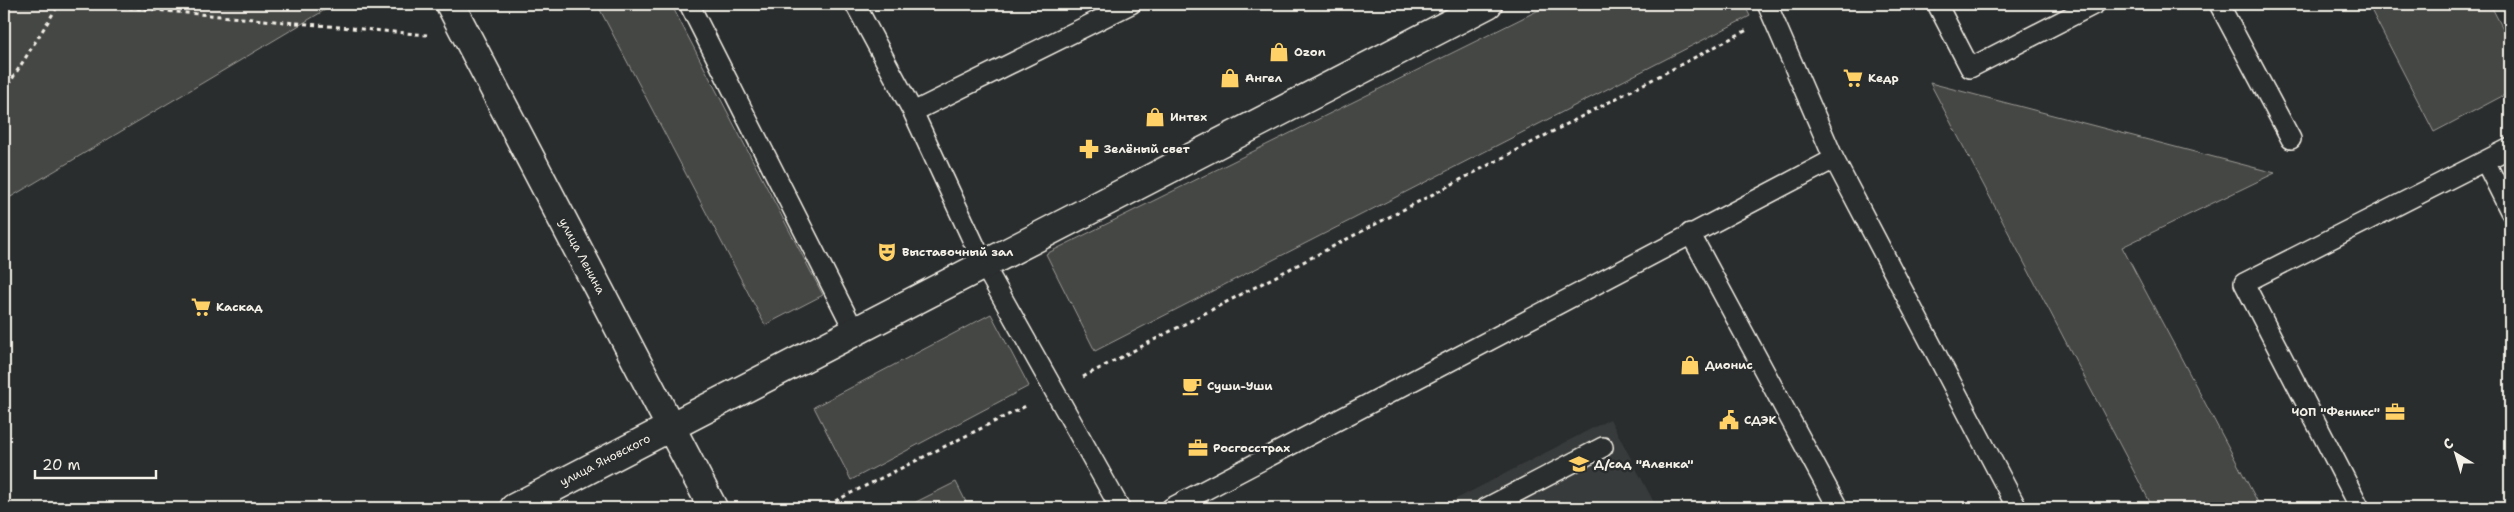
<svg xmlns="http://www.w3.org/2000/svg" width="2514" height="512" viewBox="0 0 2514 512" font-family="'Shantell Sans',sans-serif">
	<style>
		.built { fill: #373a3a }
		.green { fill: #444645; stroke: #9c9c96 }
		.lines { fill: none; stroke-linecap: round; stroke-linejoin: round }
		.service-casing { stroke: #f4f1e8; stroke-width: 22 }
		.secondary-casing { stroke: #f4f1e8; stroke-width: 31 }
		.path { stroke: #f4f1e8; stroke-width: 3; stroke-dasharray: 4 4; stroke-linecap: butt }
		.service { stroke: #2a2d2e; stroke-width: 19 }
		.secondary { stroke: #2a2d2e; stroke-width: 28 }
		.labels { text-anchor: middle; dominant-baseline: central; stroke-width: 5; stroke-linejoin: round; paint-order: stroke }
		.poi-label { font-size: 12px; font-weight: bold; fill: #f4f1e8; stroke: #2a2d2e; text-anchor: start }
		.street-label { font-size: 12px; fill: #f4f1e8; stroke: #2a2d2e }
	</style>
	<rect width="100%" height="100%" fill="#2a2d2e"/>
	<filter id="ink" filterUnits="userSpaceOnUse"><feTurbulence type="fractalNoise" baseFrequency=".02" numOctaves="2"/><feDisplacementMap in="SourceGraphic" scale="10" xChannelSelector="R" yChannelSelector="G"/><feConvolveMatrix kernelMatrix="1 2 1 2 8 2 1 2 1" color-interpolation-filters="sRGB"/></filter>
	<g filter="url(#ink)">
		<path class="built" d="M 1610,419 L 1657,508 L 1439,508 Z"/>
		<path class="green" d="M 4,4 L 335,4 L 4,201 Z
			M 597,4 L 671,4 L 823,295 L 765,325 Z
			M 1551,4 L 1744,4 L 1750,16 L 1095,351 L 1046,254 Z
			M 2368,4 L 2490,4 L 2510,42 L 2510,92 L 2434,132 Z
			M 1930,83 L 2275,173 L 2122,247 L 2261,508 L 2153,508 Z
			M 991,314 L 1029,386 L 851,480 L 814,407 Z
			M 956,482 L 969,508 L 904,508 Z"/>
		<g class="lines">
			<defs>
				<path id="service" d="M 689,4 L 855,332
					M 855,4 L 913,112 L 984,265 L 1120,508
					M 1767,4 L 1834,159 L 2017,508
					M 1937,4 L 1970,68 L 2095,4
					M 2219,4 L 2291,139
					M 913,112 L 1131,4
					M 2485,161 L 2510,211
					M 1690,233 L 1838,508
					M 1171,508 L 1834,159
					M 1486,508 L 1603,447
					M 2360,508 L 2244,283 L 2510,148"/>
				<path id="secondary" d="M 450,4 L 713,508
					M 514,508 L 1488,4"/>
			</defs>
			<use href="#service" class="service-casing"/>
			<use href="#secondary" class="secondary-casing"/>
			<path class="path" d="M 89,4 L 427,35
				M 4,92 L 59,4
				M 1083,377 L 1747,30
				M 821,508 L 1028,405"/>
			<use href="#service" class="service"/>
			<use href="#secondary" class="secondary"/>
		</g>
	</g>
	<defs>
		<symbol id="shop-bare" viewBox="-9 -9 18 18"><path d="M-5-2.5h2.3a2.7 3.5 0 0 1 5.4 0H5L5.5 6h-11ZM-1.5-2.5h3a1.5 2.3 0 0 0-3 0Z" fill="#ffd166" stroke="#2a2d2e" stroke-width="2.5" paint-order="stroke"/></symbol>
		<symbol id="supermarket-bare" viewBox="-9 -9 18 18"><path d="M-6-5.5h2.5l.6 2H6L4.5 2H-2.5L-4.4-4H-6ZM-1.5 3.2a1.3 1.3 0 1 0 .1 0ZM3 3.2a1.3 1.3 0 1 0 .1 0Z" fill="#ffd166" stroke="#2a2d2e" stroke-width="2.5" paint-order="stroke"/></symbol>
		<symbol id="pharmacy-bare" viewBox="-9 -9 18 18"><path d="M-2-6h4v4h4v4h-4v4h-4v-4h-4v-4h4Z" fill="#ffd166" stroke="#2a2d2e" stroke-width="2.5" paint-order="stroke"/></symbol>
		<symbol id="theatre-bare" viewBox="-9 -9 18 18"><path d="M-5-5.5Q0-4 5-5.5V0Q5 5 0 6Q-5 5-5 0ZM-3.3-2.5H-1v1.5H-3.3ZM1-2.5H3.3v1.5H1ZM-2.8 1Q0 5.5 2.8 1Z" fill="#ffd166" stroke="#2a2d2e" stroke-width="2.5" paint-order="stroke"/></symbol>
		<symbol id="cafe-bare" viewBox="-9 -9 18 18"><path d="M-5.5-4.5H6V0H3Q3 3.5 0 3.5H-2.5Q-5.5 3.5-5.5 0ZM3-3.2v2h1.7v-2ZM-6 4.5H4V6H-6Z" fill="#ffd166" stroke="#2a2d2e" stroke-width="2.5" paint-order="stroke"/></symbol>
		<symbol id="office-bare" viewBox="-9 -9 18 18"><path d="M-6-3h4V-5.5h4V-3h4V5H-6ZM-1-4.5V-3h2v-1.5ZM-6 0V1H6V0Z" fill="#ffd166" stroke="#2a2d2e" stroke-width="2.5" paint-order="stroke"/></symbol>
		<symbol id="civic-bare" viewBox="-9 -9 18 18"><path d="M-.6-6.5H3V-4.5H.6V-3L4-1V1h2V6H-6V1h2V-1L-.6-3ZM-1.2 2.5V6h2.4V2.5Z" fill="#ffd166" stroke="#2a2d2e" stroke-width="2.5" paint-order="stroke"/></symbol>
		<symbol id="school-bare" viewBox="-9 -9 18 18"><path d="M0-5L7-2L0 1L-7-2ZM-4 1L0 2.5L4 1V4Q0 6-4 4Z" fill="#ffd166" stroke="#2a2d2e" stroke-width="2.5" paint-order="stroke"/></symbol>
	</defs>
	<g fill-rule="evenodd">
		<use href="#shop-bare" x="1265" y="38" width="28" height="28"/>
		<use href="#shop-bare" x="1216" y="64" width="28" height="28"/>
		<use href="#supermarket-bare" x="1839" y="64" width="28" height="28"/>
		<use href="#shop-bare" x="1141" y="103" width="28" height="28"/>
		<use href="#pharmacy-bare" x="1075" y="135" width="28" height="28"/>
		<use href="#theatre-bare" x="873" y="238" width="28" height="28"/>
		<use href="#supermarket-bare" x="187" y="293" width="28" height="28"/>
		<use href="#shop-bare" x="1676" y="351" width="28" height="28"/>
		<use href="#cafe-bare" x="1178" y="372" width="28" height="28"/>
		<use href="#office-bare" x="2381" y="398" width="28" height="28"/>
		<use href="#civic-bare" x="1715" y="406" width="28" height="28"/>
		<use href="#office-bare" x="1184" y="434" width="28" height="28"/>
		<use href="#school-bare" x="1565" y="450" width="28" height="28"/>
	</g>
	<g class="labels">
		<g class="poi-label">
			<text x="1294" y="52">Ozon</text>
			<text x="1245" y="78">Ангел</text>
			<text x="1868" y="78">Кедр</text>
			<text x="1170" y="117">Интех</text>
			<text x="1104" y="149">Зелёный свет</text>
			<text x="902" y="252">Выставочный зал</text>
			<text x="216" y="307">Каскад</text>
			<text x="1705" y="365">Дионис</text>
			<text x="1207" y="386">Суши-Уши</text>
			<text x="2380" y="412" text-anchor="end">ЧОП "Феникс"</text>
			<text x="1744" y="420">СДЭК</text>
			<text x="1213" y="448">Росгосстрах</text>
			<text x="1594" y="464">Д/сад "Аленка"</text>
		</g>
		<g class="street-label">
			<text transform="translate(582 256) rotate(62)">улица Ленина</text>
			<text transform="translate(605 460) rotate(-27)">улица Яновского</text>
		</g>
	</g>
	<rect width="2514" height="512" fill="none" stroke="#2a2d2e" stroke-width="20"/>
	<rect x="10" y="10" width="2494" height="492" fill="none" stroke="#f4f1e8" stroke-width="2" filter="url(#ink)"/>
	<g transform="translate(2456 454) rotate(322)" stroke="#2a2d2e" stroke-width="4" paint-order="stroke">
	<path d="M0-4L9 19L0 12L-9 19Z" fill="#f4f1e8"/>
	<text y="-8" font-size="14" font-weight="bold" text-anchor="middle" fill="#f4f1e8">С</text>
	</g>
	<path d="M35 470v8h121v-8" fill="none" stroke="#f4f1e8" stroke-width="2.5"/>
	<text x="42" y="470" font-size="15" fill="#f4f1e8" stroke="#2a2d2e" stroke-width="4" paint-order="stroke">20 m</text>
</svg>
